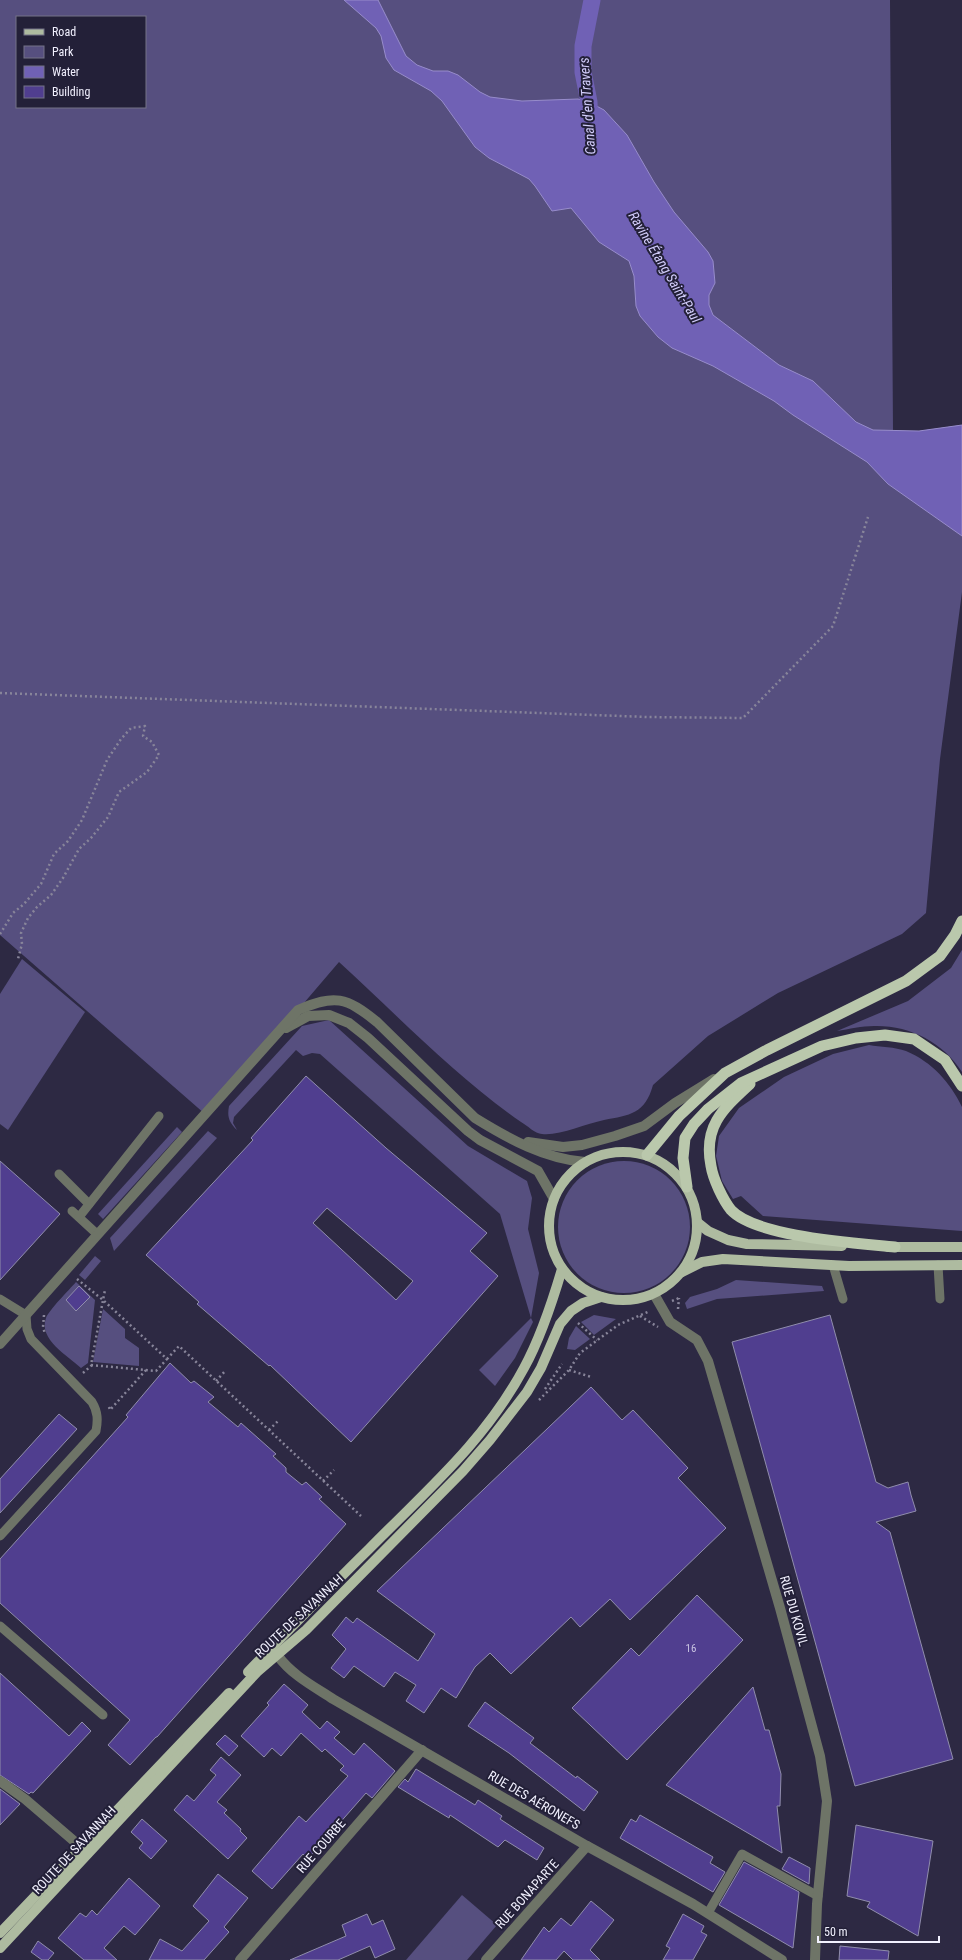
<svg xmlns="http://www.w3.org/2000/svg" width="962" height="1960" viewBox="0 0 962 1960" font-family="'Roboto Condensed',sans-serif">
<rect width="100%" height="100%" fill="#2d2943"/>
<g fill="#564f7f" fill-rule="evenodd">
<path d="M 0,0 L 890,0 L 893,431 L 919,431 L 962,425 L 962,592 L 940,759 L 926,913 L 902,934 L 778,993 L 708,1036 L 653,1085 C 645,1114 630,1115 604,1120 C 585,1124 559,1136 542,1134 C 535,1134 527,1125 521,1122 C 455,1076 398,1016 339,962 L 280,1031 L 205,1114 L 0,935 ZM 17,17 L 145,17 L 145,107 L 17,107 Z"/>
<path d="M 962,950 L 962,1072 C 943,1042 909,1025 874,1026 C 862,1026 849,1029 837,1031 L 908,1001 L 951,968 Z"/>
<polygon points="22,959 85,1012 8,1130 0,1124 0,994"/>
<path d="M 329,1020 L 468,1146 L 527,1181 L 532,1198 L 528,1229 L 539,1273 L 531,1318 L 533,1322 L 515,1358 L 495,1386 L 479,1370 L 531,1318 L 500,1214 L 320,1054 L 312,1053 L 303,1056 L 296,1050 L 234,1117 L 233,1123 L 237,1130 C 229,1122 227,1117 229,1106 L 302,1026 Z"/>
<path d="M 869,1045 C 880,1047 895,1047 906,1051 C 932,1062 950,1082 962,1107 L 962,1231 L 763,1216 L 741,1196 L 733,1199 L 722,1181 L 716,1156 L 719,1136 L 739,1108 L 784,1077 L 833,1054 Z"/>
<polygon points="177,1127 182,1132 103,1219 98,1214"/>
<polygon points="208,1131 217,1138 114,1251 110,1238"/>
<circle cx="624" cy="1227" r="66"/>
<polygon points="95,1256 101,1261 85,1280 79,1275"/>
<polygon points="736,1280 822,1286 824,1291 717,1299 687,1309 685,1303 690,1297 717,1289"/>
<path d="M 76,1282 L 95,1300 L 88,1363 L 81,1368 C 68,1356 38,1339 46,1318 C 49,1310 69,1290 76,1282 Z"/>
<polygon points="103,1309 125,1329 125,1338 139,1348 139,1366 93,1362"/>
<polygon points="594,1315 616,1319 594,1335 581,1322"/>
<polygon points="576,1326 590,1339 575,1350 567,1349 569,1338"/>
<polygon points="462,1895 497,1925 467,1960 406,1960"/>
</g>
<polygon fill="#7061b5" stroke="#978ccb" points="344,0 378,0 406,56 417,65 433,71 448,71 458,75 480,92 490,97 522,101 578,99 589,102 604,110 627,135 654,182 674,212 708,252 713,261 715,283 709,295 709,305 713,315 779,365 813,381 856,422 873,430 919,431 962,425 962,536 888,484 867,462 793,415 774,401 713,366 672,348 658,337 640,316 636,306 634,276 629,261 599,242 571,208 552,211 535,186 529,179 489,158 475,147 442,101 431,91 394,70 386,58 381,36 376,28"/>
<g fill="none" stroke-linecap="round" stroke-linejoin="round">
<polyline stroke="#7061b5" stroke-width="17" points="590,124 589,102 583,72 583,46 592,0"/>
</g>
<g fill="#503e8f" stroke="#908dac" fill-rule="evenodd">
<path d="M 306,1076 L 386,1148 L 487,1233 L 470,1251 L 498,1276 L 351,1442 L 270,1365 L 269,1366 L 197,1304 L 199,1302 L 146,1255 L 253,1140 L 251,1138 ZM 327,1208 L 413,1281 L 396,1300 L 313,1223 Z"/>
<polygon points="0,1161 60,1214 0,1280"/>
<polygon points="79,1286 90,1297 76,1311 66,1300"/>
<polygon points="830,1315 876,1482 888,1488 908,1482 911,1495 916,1511 876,1522 890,1532 953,1759 855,1786 732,1342"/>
<polygon points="170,1363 191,1383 194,1381 214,1397 208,1402 238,1427 241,1423 276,1454 273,1456 286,1468 286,1472 302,1485 306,1482 322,1497 319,1499 346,1524 157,1737 156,1737 130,1765 108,1745 130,1720 0,1603 0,1559 128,1417 126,1415"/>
<polygon points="591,1387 622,1420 633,1410 688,1468 678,1478 726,1528 630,1620 610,1599 580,1627 571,1617 511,1674 490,1653 475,1667 456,1698 441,1688 424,1713 406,1701 416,1685 395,1672 384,1687 354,1666 344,1678 331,1668 346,1649 332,1635 346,1617 353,1623 357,1618 418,1661 435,1634 377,1591"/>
<polygon points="59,1414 77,1429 0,1513 0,1479"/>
<polygon points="697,1595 743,1640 627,1760 572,1708 631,1648 639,1656"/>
<polygon points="0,1673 69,1736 82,1722 91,1731 33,1793 31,1792 29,1794 0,1775"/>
<polygon points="284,1684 308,1705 302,1712 320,1729 327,1721 340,1732 334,1738 354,1755 364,1743 395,1771 372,1798 366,1793 308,1859 303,1854 272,1889 252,1871 299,1816 306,1822 348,1776 340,1770 344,1766 325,1749 322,1752 301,1733 281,1756 272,1748 264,1757 241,1736 269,1705 267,1703"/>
<polygon points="753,1687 765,1730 769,1730 781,1774 780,1806 777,1806 782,1853 666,1785"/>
<polygon points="485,1702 534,1738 530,1743 576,1778 577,1776 598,1792 584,1811 509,1753 468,1726"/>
<polygon points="225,1735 238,1746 229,1756 216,1744"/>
<polygon points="221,1757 241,1775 217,1802 227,1810 224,1813 241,1829 240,1831 247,1838 228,1859 174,1810 187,1795 194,1801 216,1775 210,1770"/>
<polygon points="416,1769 475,1805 478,1800 502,1816 500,1819 544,1848 537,1860 505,1840 498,1847 450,1815 449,1818 398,1787 405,1779 408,1782"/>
<polygon points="0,1789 20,1804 0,1825"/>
<polygon points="640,1815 713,1857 710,1863 725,1872 713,1892 620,1838 631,1819 636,1822"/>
<polygon points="142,1819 167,1841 151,1859 139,1848 143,1843 131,1832"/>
<polygon points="856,1825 933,1841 918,1936 867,1907 870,1902 847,1896"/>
<polygon points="789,1857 810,1868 809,1884 782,1869"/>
<polygon points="744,1862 799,1892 793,1948 719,1905"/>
<polygon points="218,1874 248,1898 224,1927 229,1932 204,1960 149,1960 160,1939 182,1951 209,1921 193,1906"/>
<polygon points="129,1878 160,1906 135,1935 124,1926 104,1948 117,1960 84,1960 58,1938 80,1913 86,1917 92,1910 97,1915"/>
<polygon points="591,1901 614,1920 590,1950 600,1960 573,1960 564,1951 556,1960 521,1960 544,1927 549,1932 561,1918 571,1926"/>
<polygon points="367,1914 372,1925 383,1920 395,1949 375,1958 370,1946 338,1960 290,1960 346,1936 342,1925"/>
<polygon points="683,1914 704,1926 701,1932 707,1935 693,1960 663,1960 670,1948 666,1946"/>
<polygon points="38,1941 54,1953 48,1960 42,1960 31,1952"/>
<polygon points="840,1946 889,1951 888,1960 839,1960"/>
</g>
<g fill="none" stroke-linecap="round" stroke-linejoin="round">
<g stroke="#88859a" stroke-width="2.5" stroke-dasharray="2 3" stroke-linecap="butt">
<polyline points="0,693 647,717 743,718 833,626 868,517"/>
<polyline points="0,934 13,913 24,904 41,884 54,854 68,841 82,820 107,760 121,739 131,728 145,726 143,736 152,742 159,755 147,772 119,792 108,817 91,838 79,849 63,878 51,895 37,907 28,918 21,933 22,944 18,959"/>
<polyline points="77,1279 103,1300 167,1359 156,1371 91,1365 103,1300 105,1290"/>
<polyline points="672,1301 679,1298"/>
<polyline points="678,1309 679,1298"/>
<polyline points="44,1315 43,1327 45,1334"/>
<polyline points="640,1316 658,1327"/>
<polyline points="578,1323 597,1340"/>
<polyline points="167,1359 179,1346 361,1516"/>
<polyline points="569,1370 591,1377"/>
<polyline points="83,1373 92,1365"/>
<polyline points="216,1381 226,1370"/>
<polyline points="545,1389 562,1364"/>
<polyline points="539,1400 569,1370 580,1353 618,1325 650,1311"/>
<polyline points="109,1407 110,1410 146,1370"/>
<polyline points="269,1430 279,1420"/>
<polyline points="323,1481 334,1470"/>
</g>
<g stroke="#6e7467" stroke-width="9">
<polyline points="59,1174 89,1204"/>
<polyline points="72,1211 97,1234"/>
<polyline points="79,1217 159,1116"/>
<polyline points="833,1265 843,1299"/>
<polyline points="938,1265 940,1299"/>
<path d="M 0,1299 L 26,1315 L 27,1329 L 31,1339 L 92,1402 C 98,1412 98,1420 96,1431 L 0,1536"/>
<polyline points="0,1626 103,1715"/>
<polyline points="708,1913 742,1854 818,1896"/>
</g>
<g stroke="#6e7467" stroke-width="10">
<polyline points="654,1294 670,1322 697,1340 708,1361 780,1608 820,1756 827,1801 817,1904 815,1960"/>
<path d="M 278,1656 C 292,1675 313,1686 333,1699 L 587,1846 L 693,1904 L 782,1960"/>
<polyline points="0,1781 25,1799 88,1853"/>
<polyline points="240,1960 422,1750"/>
<polyline points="486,1960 587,1846"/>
</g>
<g stroke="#6e7467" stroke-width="10">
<polyline points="286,1028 308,1016 329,1015 349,1023 368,1038 468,1131 480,1140 538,1171 554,1199"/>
<polyline points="528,1142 563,1147 582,1145 615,1136 644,1126 675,1103 714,1079"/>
<path d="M 0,1344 L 298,1010 C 335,994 346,997 377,1022 L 475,1118 C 509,1139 545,1159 585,1162"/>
</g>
<g stroke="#aebba0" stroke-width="10">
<circle cx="623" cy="1226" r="74"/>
<polyline points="698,1223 708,1231 728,1240 747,1244 842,1246"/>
<polyline points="888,1247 962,1247"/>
<polyline points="682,1272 702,1262 723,1259 849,1266 962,1265"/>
<path d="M 248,1672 C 288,1631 328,1589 369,1549 C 426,1491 485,1441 524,1368 C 541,1337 552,1303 562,1269"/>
<polyline points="0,1933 229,1693"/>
<polyline points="0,1948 257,1672 306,1630 463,1471 490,1440 527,1392 541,1368 560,1324 571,1311 583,1303 601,1297"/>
</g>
<g stroke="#bac8ac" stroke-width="11">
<path d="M 750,1084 C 723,1109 703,1126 711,1166 C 713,1179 723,1200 731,1210 C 756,1237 857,1243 895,1247"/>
<polyline points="647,1155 679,1116 725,1073 767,1050 906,981 940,956 955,935 962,921"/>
<polyline points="687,1187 683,1158 685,1138 694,1124 708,1109 741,1083 822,1046 856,1038 885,1035 914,1039 945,1060 962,1086"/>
</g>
</g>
<g text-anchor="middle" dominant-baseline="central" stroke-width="4" stroke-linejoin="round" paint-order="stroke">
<g font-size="11" fill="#c9c4e2">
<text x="691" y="1648">16</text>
</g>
<g font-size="13" fill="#f1f0fe" stroke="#232038">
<text transform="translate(794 1611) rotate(74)">RUE DU KOVIL</text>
<text transform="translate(299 1616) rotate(-43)">ROUTE DE SAVANNAH</text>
<text transform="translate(534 1800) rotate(30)">RUE DES AÉRONEFS</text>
<text transform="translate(321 1846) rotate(-49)">RUE COURBE</text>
<text transform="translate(74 1850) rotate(-47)">ROUTE DE SAVANNAH</text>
<text transform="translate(527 1894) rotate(-48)">RUE BONAPARTE</text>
</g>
<g font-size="14" font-style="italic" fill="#d2cdfb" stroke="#232038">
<text transform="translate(587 106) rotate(-94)">Canal d'en Travers</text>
<text transform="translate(665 267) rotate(59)">Ravine Étang Saint-Paul</text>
</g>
</g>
<rect x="16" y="16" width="130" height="92" fill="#232038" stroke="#757387"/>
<rect x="24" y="29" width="20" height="6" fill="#aebba0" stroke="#757387"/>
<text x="52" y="36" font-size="12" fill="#f1f0fe">Road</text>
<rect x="24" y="46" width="20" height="12" fill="#564f7f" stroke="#757387"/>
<text x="52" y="56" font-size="12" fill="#f1f0fe">Park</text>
<rect x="24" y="66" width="20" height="12" fill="#7061b5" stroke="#757387"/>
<text x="52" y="76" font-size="12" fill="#f1f0fe">Water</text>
<rect x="24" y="86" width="20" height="12" fill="#503e8f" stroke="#757387"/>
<text x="52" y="96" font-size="12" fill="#f1f0fe">Building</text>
<path d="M818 1936v6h121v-6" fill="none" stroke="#f1f0fe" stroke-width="2"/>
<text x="824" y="1936" font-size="12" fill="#f1f0fe" stroke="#232038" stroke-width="3" paint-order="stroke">50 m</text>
</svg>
